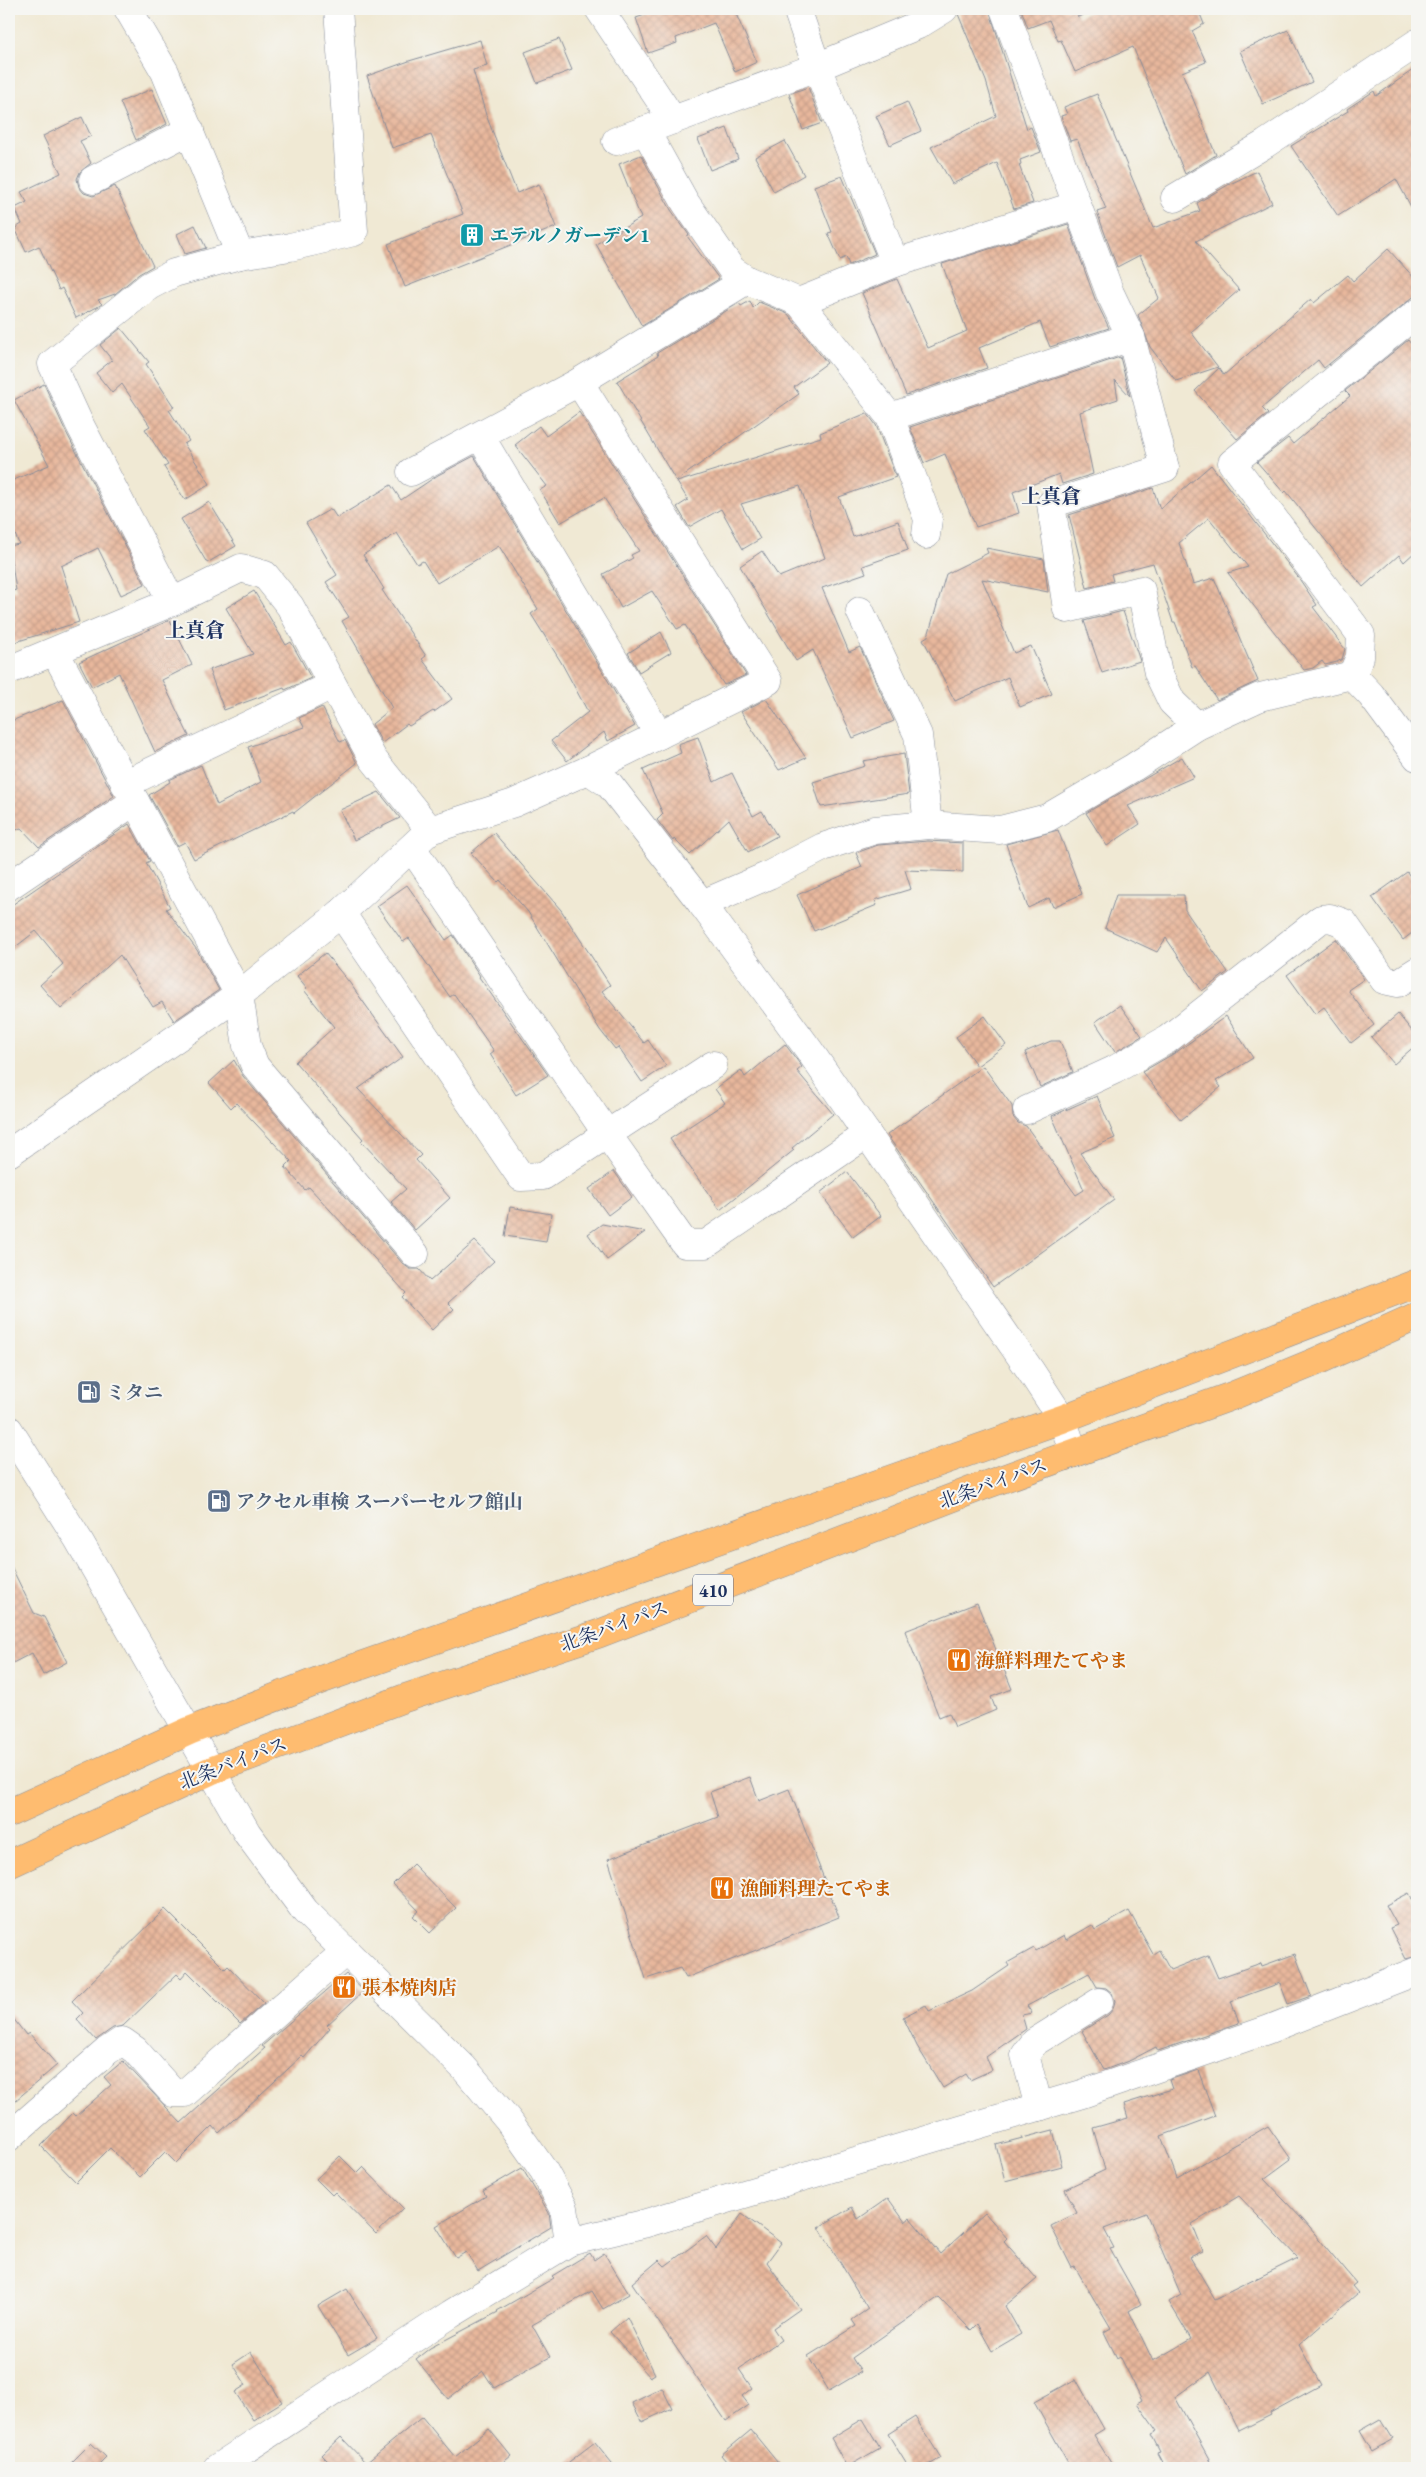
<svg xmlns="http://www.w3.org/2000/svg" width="1426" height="2477" viewBox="0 0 1426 2477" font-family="'EB Garamond','Noto Serif JP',serif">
<defs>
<pattern id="building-cross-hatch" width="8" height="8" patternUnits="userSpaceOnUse" patternTransform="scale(1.25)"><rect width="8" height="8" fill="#e8b79c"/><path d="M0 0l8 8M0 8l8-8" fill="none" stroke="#c69e89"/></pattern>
</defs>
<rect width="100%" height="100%" fill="#f6f6f2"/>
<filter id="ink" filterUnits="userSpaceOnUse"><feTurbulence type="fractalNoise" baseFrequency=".02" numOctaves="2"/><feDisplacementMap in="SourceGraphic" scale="10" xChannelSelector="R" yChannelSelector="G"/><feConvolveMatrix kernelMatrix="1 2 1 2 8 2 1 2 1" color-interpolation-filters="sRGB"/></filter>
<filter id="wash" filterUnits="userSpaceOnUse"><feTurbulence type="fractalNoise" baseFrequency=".0096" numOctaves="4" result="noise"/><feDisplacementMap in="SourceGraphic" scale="20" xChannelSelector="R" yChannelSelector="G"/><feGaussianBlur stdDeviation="1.12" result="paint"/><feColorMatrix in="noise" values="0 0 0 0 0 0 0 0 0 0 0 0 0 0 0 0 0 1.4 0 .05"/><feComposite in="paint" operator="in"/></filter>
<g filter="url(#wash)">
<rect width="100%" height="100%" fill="#f0e9d4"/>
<g id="blocks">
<g fill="url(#building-cross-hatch)" fill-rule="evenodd">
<polygon points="662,9 746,9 736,14 757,62 735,72 714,23 676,38 677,43 648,53 636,18"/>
<polygon points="960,9 989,9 1027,129 1031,127 1041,152 1020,160 1021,164 1019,165 1033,203 1014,209 997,163 952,184 931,147 996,116 986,81 958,14"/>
<polygon points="1021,9 1075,9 1078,17 1097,9 1198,9 1204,24 1192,31 1206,62 1182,72 1216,155 1185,174 1133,47 1075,72 1061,40 1058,41 1049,20 1028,28"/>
<polygon points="1288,30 1312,82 1263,104 1240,51"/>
<polygon points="559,39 572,70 537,83 525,52"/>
<polygon points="480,40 487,66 473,70 486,115 517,193 539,184 556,227 405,287 388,244 463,214 431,135 392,148 367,76 409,61"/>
<polygon points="1417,67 1417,218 1396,179 1338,216 1291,146 1348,111 1347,109 1374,91 1376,96"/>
<polygon points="808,87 822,123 803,130 789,94"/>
<polygon points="152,89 167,124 136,140 120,102"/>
<polygon points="1097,94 1153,228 1200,211 1197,203 1228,185 1257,171 1272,203 1196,241 1239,290 1191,332 1218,367 1176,381 1150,347 1138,315 1159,298 1140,255 1117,267 1097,212 1106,209 1077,139 1070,141 1061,116 1067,114 1064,107"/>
<polygon points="907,102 921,131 890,145 876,116"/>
<polygon points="82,117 91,136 80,141 91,163 80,172 77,179 79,187 84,193 93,196 115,186 153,266 139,274 115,294 98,300 102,304 99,306 76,318 62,288 59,290 39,246 26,252 15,228 22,224 15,208 27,202 21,192 61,173 43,136"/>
<polygon points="727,128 738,159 710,170 698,139"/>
<polygon points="785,141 804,175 774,192 755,157"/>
<polygon points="641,155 671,210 689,235 687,236 719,279 642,326 596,244 641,218 619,164"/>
<polygon points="842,176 875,254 849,265 846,257 840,260 828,233 832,232 814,186"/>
<polygon points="1068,224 1095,299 1109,328 1050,347 1040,322 979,348 987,368 906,395 862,293 897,279 928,348 967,331 942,264"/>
<polygon points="195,225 206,248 185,254 177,234"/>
<polygon points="1388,249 1417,281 1417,294 1324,368 1318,360 1262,408 1268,414 1237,439 1195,391 1219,368 1224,375 1311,299 1314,303 1348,275 1353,281"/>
<polygon points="750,301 753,308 759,302 788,314 827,363 794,387 799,394 676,481 617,381 658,356 657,353 739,303 741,306"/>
<polygon points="121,328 149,362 146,364 174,407 169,410 189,441 184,444 210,484 185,500 164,467 168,465 145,429 150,426 122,384 112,393 96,373 112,360 100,345"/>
<polygon points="1408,340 1417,352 1417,550 1404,562 1399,555 1363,587 1286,491 1284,493 1257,462 1288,438 1293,444 1350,396 1345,391"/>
<polygon points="1120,357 1130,396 1115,380 1118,399 1080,412 1093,474 1062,484 1059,474 1013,492 1019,513 976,527 945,454 924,463 910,427"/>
<polygon points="44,384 65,430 145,584 121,595 98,548 61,566 79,622 9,644 9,592 16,590 9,546 19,544 9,519 9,482 49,465 14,400"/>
<polygon points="579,412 746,675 724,685 685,625 677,629 652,591 621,608 603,574 633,558 631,555 639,551 604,498 560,523 540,490 547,486 515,445 539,426 546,436"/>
<polygon points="867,413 876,425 896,477 839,497 853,537 898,521 908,550 863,566 866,573 822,588 849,652 860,647 894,721 853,738 813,650 796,661 740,566 762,551 779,577 825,558 800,486 741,504 760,539 743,549 721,509 689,527 677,507 688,500 677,482 821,437 820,433"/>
<polygon points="474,456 635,726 608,741 604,732 567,761 551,741 588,712 561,662 531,614 538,609 499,546 437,583 423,561 417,564 397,533 363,555 384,589 382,590 426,656 422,659 452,699 434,712 433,711 409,726 407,724 382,743 372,724 392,708 342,621 349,617 326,582 337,575 306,523 331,509 337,518 391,485 401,500 438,475"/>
<polygon points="1211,465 1298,577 1317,605 1313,607 1345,649 1342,659 1337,662 1325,665 1322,661 1313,668 1304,670 1228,573 1248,567 1209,518 1179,543 1193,584 1214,578 1258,681 1217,700 1195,666 1192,667 1175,622 1173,622 1153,563 1111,574 1113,581 1087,588 1069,515 1153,488 1160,509"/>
<polygon points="209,502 236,546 207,563 181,519"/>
<polygon points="986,548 1044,559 1048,592 982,579 1014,653 1031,646 1052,694 1020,707 1008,677 955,701 923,639 928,636 946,574 988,553"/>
<polygon points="254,591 286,645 291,642 311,678 285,690 284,688 224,710 209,670 253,654 226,608"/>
<polygon points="1123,611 1140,661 1102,673 1084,621"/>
<polygon points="170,620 192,665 162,680 189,736 155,752 119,673 92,687 79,662"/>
<polygon points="661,632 671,652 639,672 628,653"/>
<polygon points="766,699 806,758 779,770 741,712"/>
<polygon points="63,700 114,796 39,847 21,828 9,833 9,722"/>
<polygon points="322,707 340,742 345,740 357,763 294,813 293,811 194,859 185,842 177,846 149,795 170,782 169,780 201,765 217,805 261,782 248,747 304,727 299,718"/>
<polygon points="698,737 714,782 732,773 753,816 762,811 777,836 748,852 729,819 690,855 674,839 673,841 657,820 663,814 643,770 681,753 678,744"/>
<polygon points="904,754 909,794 821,807 813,782 865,766 863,761"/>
<polygon points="1182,757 1194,777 1128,806 1140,824 1107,846 1086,813"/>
<polygon points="379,792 400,818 354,840 340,810"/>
<polygon points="129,824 150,861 146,863 170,907 166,909 197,950 219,990 174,1021 162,1002 153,1007 120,955 61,1009 40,985 63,964 36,931 9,952 9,907"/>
<polygon points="1058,830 1082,894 1053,907 1049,898 1028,908 1006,844"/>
<polygon points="494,833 561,910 610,985 602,991 644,1043 648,1040 666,1066 642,1082 618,1047 615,1049 600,1030 528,912 500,880 498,882 471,853"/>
<polygon points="928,841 963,843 963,872 905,870 911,889 875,900 877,905 814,931 797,895 862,867 856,853 878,845"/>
<polygon points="1407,872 1417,886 1417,929 1403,940 1372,897"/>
<polygon points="407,885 446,940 453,935 480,976 479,977 548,1075 516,1095 490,1054 494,1051 454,994 450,997 409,938 403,942 377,906"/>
<polygon points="1116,895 1184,895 1185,910 1228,972 1202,991 1166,938 1157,952 1105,928"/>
<polygon points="1336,939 1364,979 1348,990 1374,1025 1351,1043 1324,1007 1315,1014 1287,975"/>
<polygon points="325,953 349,982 403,1057 358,1089 421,1155 416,1160 450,1198 415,1230 391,1202 406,1189 361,1141 363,1139 295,1062 334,1027 304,990 307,988 297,976"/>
<polygon points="1120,1005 1142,1036 1115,1052 1095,1022"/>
<polygon points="1398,1014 1417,1037 1417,1044 1394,1064 1371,1037"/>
<polygon points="985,1016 1006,1045 977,1066 956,1037"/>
<polygon points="1226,1016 1253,1058 1216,1081 1221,1087 1181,1120 1142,1072 1178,1051"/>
<polygon points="1051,1041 1060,1041 1073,1072 1040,1087 1025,1052"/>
<polygon points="785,1044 802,1067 797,1071 833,1114 792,1148 794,1150 720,1210 670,1139 725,1103 715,1089 741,1070 745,1077"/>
<polygon points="234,1060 243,1076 403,1264 410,1269 419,1269 430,1281 475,1241 494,1261 448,1303 454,1309 432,1330 402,1297 406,1293 309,1187 305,1190 285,1167 291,1161 236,1103 231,1108 209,1083"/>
<polygon points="983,1066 1012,1106 1013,1117 1018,1123 1026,1126 1076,1195 1084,1190 1052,1116 1097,1096 1115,1138 1080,1153 1114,1200 993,1287 887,1135"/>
<polygon points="614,1171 632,1197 608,1215 589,1189"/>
<polygon points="847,1172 881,1216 853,1237 820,1193"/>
<polygon points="510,1207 551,1214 546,1242 505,1236"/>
<polygon points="602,1224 645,1232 607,1260 588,1234"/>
<polygon points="9,1562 34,1613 44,1617 67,1662 43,1675 32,1653 9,1665"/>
<polygon points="977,1603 1012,1689 991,1697 996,1710 955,1727 949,1713 939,1717 905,1631"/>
<polygon points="750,1777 759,1801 789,1789 839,1917 686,1978 680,1968 646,1979 608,1859 718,1817 710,1792"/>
<polygon points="413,1864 456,1908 430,1933 413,1916 419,1911 393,1884"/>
<polygon points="1409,1893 1417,1908 1417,1956 1406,1959 1390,1928 1397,1925 1386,1905"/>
<polygon points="165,1909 225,1969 228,1966 264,2003 240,2024 187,1971 181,1978 177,1974 123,2026 113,2028 96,2040 77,2019 83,2013 72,2001"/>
<polygon points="1129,1911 1153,1954 1159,1950 1170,1970 1208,1955 1218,1978 1261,1963 1262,1966 1295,1954 1311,1996 1288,2004 1280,1983 1231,2001 1239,2023 1158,2051 1156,2047 1131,2060 1104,2070 1082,2031 1108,2015 1113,2009 1115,2001 1112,1993 1106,1988 1097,1987 1089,1973 1027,2006 1032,2013 1022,2015 1026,2029 986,2057 992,2070 970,2080 966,2074 943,2088 917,2046 903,2017 926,2005 929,2011 972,1991 1009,1966 1007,1963 1034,1948 1036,1951 1064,1935 1066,1940 1092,1925 1095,1930"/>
<polygon points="346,1974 364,1991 327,2025 330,2028 304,2058 302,2056 219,2133 213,2126 176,2163 165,2152 140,2177 110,2148 76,2182 41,2146 73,2113 76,2116 111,2085 104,2077 123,2061 181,2123 265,2048 262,2046"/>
<polygon points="9,2013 26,2035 29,2033 57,2065 9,2106"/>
<path d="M 1198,2070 L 1215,2116 L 1161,2136 L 1177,2178 L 1268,2126 L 1291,2159 L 1264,2179 L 1304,2221 L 1356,2283 L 1352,2286 L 1358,2293 L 1299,2345 L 1321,2385 L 1270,2413 L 1271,2415 L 1239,2431 L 1210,2372 L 1175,2397 L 1214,2468 L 1165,2468 L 1157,2453 L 1160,2452 L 1151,2434 L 1157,2431 L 1137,2403 L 1142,2400 L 1120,2356 L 1117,2358 L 1104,2332 L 1111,2328 L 1075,2267 L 1072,2268 L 1051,2226 L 1077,2213 L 1065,2189 L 1105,2170 L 1093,2128 L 1128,2118 L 1124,2104 L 1172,2089 L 1169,2080 ZM 1239,2196 L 1298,2258 L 1215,2299 L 1190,2257 L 1203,2251 L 1192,2224 ZM 1146,2213 L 1181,2295 L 1169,2302 L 1191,2339 L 1153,2361 L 1129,2311 L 1141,2304 L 1110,2249 L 1114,2248 L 1104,2229 Z"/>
<polygon points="1053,2130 1062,2166 1005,2181 996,2145"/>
<polygon points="340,2156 357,2173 363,2167 403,2208 376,2234 335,2192 332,2195 316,2179"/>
<polygon points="522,2168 549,2213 551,2227 478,2271 466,2252 456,2258 436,2226 486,2196 483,2191"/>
<polygon points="888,2198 905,2222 910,2218 940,2254 985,2213 1007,2238 1004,2241 1037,2279 1005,2306 1021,2334 992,2351 977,2324 971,2330 939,2297 852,2358 861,2372 829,2391 808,2356 856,2326 852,2320 868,2309 819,2227 852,2207 858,2219"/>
<polygon points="742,2214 781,2243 767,2262 800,2309 773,2328 781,2340 739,2369 752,2388 742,2396 749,2405 726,2421 632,2283 659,2260 665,2266 706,2236 716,2249"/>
<polygon points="590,2253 594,2260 604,2253 629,2294 603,2309 592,2291 532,2325 550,2357 494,2388 483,2371 448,2399 416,2359 430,2348 498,2312 497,2311 554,2278 552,2276"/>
<polygon points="347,2289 377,2338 348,2355 318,2306"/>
<polygon points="627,2317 655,2374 650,2377 610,2332"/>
<polygon points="251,2352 282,2402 253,2420 235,2392 246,2385 233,2364"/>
<polygon points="1076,2379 1104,2429 1094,2435 1114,2468 1071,2468 1034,2402"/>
<polygon points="662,2388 672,2408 642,2422 632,2403"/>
<polygon points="422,2417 455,2457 489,2429 511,2456 496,2468 335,2468 322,2455 341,2437 366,2463"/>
<polygon points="915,2417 941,2458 924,2468 909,2468 888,2434"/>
<polygon points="863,2419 880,2448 847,2467 831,2438"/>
<polygon points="1381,2419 1393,2439 1372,2451 1360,2431"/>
<polygon points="751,2430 782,2468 732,2468 721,2455"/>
<polygon points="595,2442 616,2468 561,2468"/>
<polygon points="91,2443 106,2457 95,2468 66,2468"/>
</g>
</g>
</g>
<g filter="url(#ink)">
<use href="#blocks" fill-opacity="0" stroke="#868c99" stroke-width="1"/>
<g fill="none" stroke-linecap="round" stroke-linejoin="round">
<defs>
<g id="minor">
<polyline points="128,9 165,72 240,255"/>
<polyline points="599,9 673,120"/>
<polyline points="797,9 817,67 895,263"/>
<polyline points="1004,9 1110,293 1131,337 1165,468 1051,504 1067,609 1141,590 1158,673 1172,702 1197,726"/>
<polyline points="645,130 685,202 732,270 747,280 799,302 895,263 1077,205"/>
<polyline points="616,141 817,67 918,25 944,9"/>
<polyline points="93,180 190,130"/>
<polyline points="1175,198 1265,144 1417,43"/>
<polyline points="799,302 890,417 928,519 926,535"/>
<polyline points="890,417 1131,337"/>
<polyline points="480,436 659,735"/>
<polyline points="411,472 579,382 747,280"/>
<polyline points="172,602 79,423 52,364 149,286 174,273 240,255 290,247 354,232 338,9"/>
<polyline points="860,611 918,735 928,825"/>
<polyline points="55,652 239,995 247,1046 255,1066 415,1254"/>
<polyline points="9,670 172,602 241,568 265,575 290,606 373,759 430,830"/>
<polyline points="1352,675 1360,657 1361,635 1232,463 1417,313"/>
<polyline points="1352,675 1371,695 1417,757"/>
<polyline points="588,770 609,784 702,904 809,1050 1030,1370 1062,1419 1074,1453"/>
<polyline points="125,784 332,685"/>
<polyline points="412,848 607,1134 685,1244 706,1244 867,1134"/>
<polyline points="9,886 135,801"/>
<polyline points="702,904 769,875 823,847 875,830 928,825 1000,830 1047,818 1134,767 1197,726 1260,697 1352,675"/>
<polyline points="341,913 521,1177 543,1176 713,1065"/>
<polyline points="1027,1110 1114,1070 1168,1039 1321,919 1330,918 1344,923 1384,980 1398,983 1417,971"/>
<polyline points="9,1153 239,995 341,913 430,830 514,803 588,770 768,681 579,382"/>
<polyline points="9,1430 78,1539 247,1833 305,1911 464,2068 508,2120 544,2171 564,2208 569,2242"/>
<polyline points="1039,2107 1025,2055 1035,2042 1099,2002"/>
<polyline points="9,2137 107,2051 122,2041 135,2050 173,2093 185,2093 346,1951"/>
<polyline points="217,2468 451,2314 569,2242 643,2224 1082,2094 1267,2030 1417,1971"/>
</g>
<g id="highway">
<polyline points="9,1813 189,1731 323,1679 1062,1419 1417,1283"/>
<polyline points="9,1864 210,1771 402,1699 598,1634 983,1486 1232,1396 1315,1362 1417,1316"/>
</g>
</defs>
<use href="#minor" stroke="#868c99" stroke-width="29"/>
<use href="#highway" stroke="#868c99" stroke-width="29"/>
<use href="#minor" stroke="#fff" stroke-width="28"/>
<use href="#highway" stroke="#febc70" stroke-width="28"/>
</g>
</g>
<defs>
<symbol id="building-square" viewBox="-11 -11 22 22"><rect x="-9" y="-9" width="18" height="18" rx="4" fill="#0f9aa8" stroke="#f6f6f2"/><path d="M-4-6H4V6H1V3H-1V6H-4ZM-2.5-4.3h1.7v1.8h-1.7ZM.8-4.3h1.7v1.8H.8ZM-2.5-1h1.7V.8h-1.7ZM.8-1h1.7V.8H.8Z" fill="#fff"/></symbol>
<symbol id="fuel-square" viewBox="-11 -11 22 22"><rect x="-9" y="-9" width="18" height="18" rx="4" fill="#5c6f8a" stroke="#f6f6f2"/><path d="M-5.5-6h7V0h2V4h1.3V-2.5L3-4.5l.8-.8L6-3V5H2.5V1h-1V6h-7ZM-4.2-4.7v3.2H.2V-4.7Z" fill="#fff"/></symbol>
<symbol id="restaurant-square" viewBox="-11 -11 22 22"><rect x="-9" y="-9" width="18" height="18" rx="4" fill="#e8710a" stroke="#f6f6f2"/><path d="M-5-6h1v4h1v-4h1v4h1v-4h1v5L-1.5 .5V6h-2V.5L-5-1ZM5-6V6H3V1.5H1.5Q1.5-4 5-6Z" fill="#fff"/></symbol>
</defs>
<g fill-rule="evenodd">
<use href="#building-square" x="458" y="221" width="28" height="28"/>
<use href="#fuel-square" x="75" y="1378" width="28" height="28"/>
<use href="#fuel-square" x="205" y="1487" width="28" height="28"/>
<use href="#restaurant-square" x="945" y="1646" width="28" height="28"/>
<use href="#restaurant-square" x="708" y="1874" width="28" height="28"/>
<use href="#restaurant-square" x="330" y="1973" width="28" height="28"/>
</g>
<g text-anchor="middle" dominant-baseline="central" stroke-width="4" stroke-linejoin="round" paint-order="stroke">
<rect fill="#f6f6f2" stroke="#5d6b8a" stroke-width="1" x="693" y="1574.5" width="40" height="31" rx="4"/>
<g font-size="18" font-weight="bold" fill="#1b2f5e">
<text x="713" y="1590">410</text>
</g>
<g font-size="19" font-weight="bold" fill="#0d838f" stroke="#f6f6f2" text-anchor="start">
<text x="490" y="235">エテルノガーデン1</text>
</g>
<g font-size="19" font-weight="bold" fill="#4e5e75" stroke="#f6f6f2" text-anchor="start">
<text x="106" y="1392">ミタニ</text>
<text x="236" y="1501">アクセル車検 スーパーセルフ館山</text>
</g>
<g font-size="19" fill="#1b2f5e" stroke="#f6f6f2">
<text transform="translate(993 1483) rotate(-20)">北条バイパス</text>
<text transform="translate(614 1626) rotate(-20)">北条バイパス</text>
<text transform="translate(233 1763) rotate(-21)">北条バイパス</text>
</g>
<g font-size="19" font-weight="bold" fill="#c56008" stroke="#f6f6f2" text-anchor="start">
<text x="976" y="1660">海鮮料理たてやま</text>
<text x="740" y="1888">漁師料理たてやま</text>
<text x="362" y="1987">張本焼肉店</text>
</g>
<g font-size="20" font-weight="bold" fill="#1b2f5e" stroke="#f6f6f2">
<text x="1051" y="496">上真倉</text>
<text x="195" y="630">上真倉</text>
</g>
</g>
<rect width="1426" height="2477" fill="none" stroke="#f6f6f2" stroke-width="30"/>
</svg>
